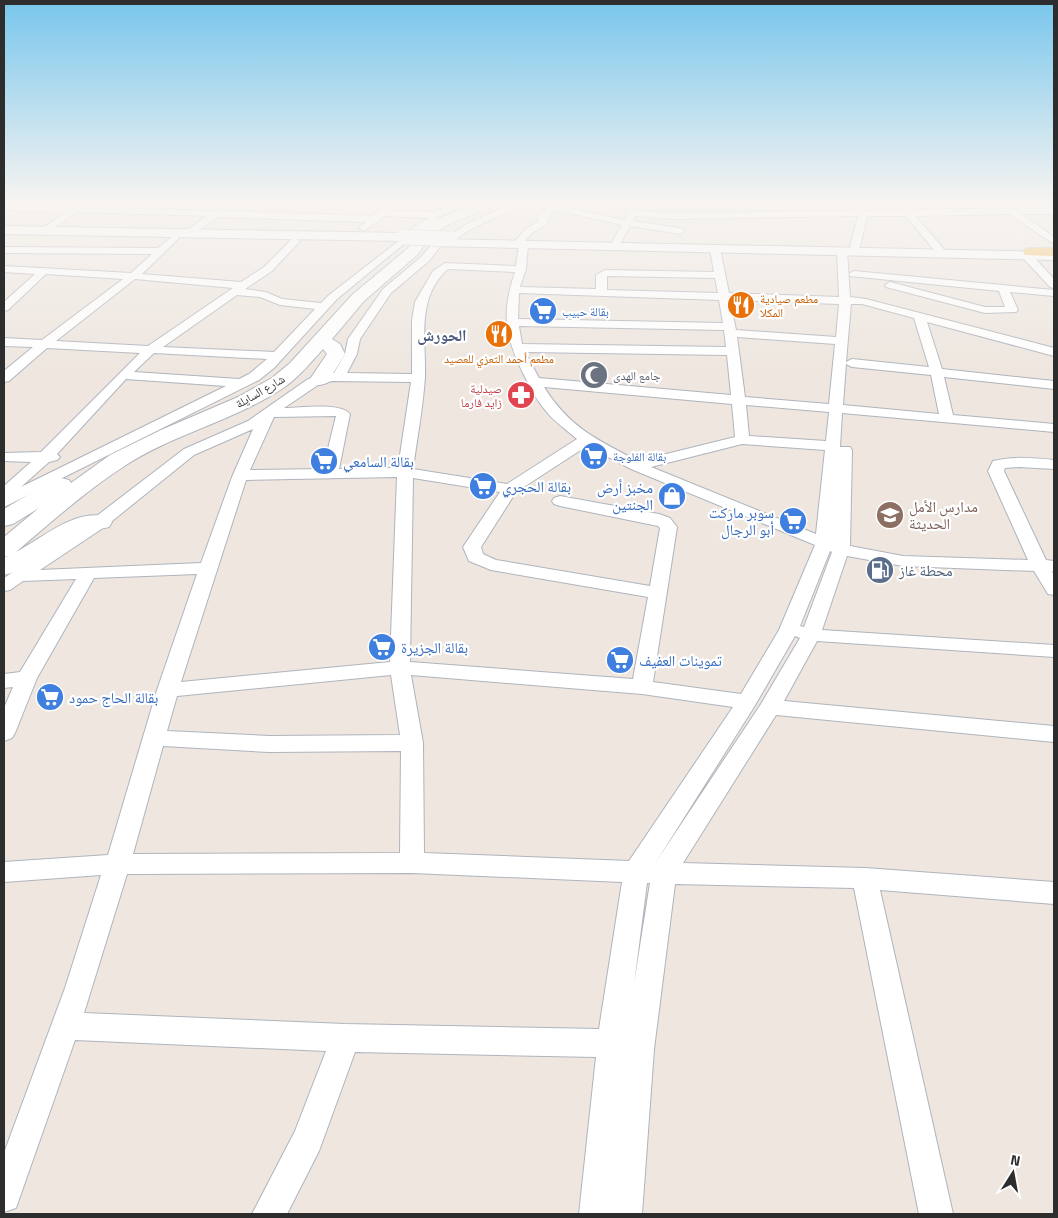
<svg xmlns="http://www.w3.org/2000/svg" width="1058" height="1218" viewBox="0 0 1058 1218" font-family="'Titillium Web','Noto Naskh Arabic',sans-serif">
<rect width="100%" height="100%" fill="#eee6df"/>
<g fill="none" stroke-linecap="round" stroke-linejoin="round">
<defs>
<g id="minor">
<path d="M 390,202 L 400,202 L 391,211 L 433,212 L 459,202 L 471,202 L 438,217 L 436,222 L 404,240 L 406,242 L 404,244 L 337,299 L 274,368 L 259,380 L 4,507 L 4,486 L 31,462 L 4,461 L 4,453 L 41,452 L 140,353 L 47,348 L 9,381 L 4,382 L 4,371 L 33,347 L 4,346 L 4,338 L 42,340 L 123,279 L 46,274 L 8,310 L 4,311 L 4,302 L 35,274 L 4,272 L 4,266 L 131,273 L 152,254 L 4,253 L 4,247 L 158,248 L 174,235 L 179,238 L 177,240 L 142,274 L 241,282 L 264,267 L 292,239 L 295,238 L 300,241 L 298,243 L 272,271 L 245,289 L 266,292 L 282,299 L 321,303 L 329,295 L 401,239 L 399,237 L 401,235 L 429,218 L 385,216 L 364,231 L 359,228 L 366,222 L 219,217 L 189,236 L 184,233 L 186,231 L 207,216 L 77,212 L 44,234 L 41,233 L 41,229 L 66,212 L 4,210 L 4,204 L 215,211 L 221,208 L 225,211 L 373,216 ZM 135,279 L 233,288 L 148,346 L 56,341 ZM 237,295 L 260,297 L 280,305 L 315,309 L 274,352 L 163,347 ZM 154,353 L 267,359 L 249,374 L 239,379 L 134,372 ZM 126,379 L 226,386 L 21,487 L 49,462 L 57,460 L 60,457 L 57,454 Z"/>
<path d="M 515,202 L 552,204 L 554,202 L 563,202 L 560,206 L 624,220 L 629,211 L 617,207 L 616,202 L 624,202 L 637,208 L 638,211 L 672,213 L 855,211 L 851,205 L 855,202 L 865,211 L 901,210 L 899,207 L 903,204 L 911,210 L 1054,208 L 1054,214 L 1021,214 L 1054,237 L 1054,244 L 1009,214 L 915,216 L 944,249 L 939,252 L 935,251 L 906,216 L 867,216 L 860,247 L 855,250 L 850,247 L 858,216 L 672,219 L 635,216 L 633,221 L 680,228 L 685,231 L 680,234 L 630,226 L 620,244 L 617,245 L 612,242 L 622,225 L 555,210 L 548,218 L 547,224 L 532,233 L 524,242 L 528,245 L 526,269 L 520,287 L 596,289 L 596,275 L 605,270 L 714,272 L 710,249 L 715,246 L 720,249 L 729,293 L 839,297 L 837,251 L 842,248 L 847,251 L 850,297 L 866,299 L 1054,348 L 1054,356 L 927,322 L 942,369 L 1054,381 L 1054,389 L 944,377 L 953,415 L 1054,424 L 1054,432 L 842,413 L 840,447 L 850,447 L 852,450 L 850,546 L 903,556 L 1028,560 L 988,471 L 993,461 C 1013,456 1034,458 1054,460 L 1054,469 L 1019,467 L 1005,468 L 1004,471 L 1046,560 L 1054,561 L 1054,571 L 1052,571 L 1054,575 L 1054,595 L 1048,594 L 1034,571 L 903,566 L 847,556 L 822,630 L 1054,645 L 1054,657 L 817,641 L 784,701 L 1054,726 L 1054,742 L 776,715 L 683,863 L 865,868 L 1054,882 L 1054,904 L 880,890 L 953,1214 L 919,1214 L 854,888 L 675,884 L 654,1049 L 642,1214 L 579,1214 L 596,1057 L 355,1052 L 319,1151 L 287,1214 L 252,1214 L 295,1131 L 326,1051 L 75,1040 L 16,1208 L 4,1212 L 4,1153 L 65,988 L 101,875 L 4,882 L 4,862 L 108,855 L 157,690 L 197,574 L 94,578 L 37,678 L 15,733 L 12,738 L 4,741 L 4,708 L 13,687 L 4,688 L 4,674 L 20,672 L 76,579 L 23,581 L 10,590 L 4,591 L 4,578 L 94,518 L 184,449 L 248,421 L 308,379 L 334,373 L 345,354 L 348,339 L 383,289 L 421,257 L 435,241 L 438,240 L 443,243 L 429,261 L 391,293 L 360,339 L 357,354 L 347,373 L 412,374 L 412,320 L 415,302 L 433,271 L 445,263 L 516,266 L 519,244 L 515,241 L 526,229 L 539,221 L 538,217 L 547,208 L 526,203 L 471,229 L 453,241 L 447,241 L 445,239 L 465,225 ZM 448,269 L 515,272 C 501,313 505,337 524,375 C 530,387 537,401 546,411 C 554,422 567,430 577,439 L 507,484 L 413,469 C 417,439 423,408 425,377 C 426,340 416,297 448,269 ZM 607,276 L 715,278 L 718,293 L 607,290 ZM 519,293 L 719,300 L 723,323 L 518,319 ZM 730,300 L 839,304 L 836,337 L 736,330 ZM 851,304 L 862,304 L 914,318 L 929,367 L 852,359 L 846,362 ZM 519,326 L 724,330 L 726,347 L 522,344 ZM 737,337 L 835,344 L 829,404 L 745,397 ZM 525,352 L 727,355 L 731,395 L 539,378 ZM 846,364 L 852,367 L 931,375 L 939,414 L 843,405 ZM 332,381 L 411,382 L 398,468 L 339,469 L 350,414 C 341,402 300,408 284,408 L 318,385 ZM 544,387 L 732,404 L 735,437 L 638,461 C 597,440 569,427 544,387 ZM 746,405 L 829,412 L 826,441 L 749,436 ZM 336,416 L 323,469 L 250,470 L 274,417 ZM 253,429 L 232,477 L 201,563 L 40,570 L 106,526 L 194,455 ZM 742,444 L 825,450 L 816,534 L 651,467 ZM 587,446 L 631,469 L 815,545 L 779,630 L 741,694 L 653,682 L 677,527 L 670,518 L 659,514 L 560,496 L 554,498 L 552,501 L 554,504 L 560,506 L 658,526 L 660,528 L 650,586 L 496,560 L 483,554 L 481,547 L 516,492 ZM 397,477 L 390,662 L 181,682 L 246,480 ZM 413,478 L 500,492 L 463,547 L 469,561 L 491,570 L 648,597 L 633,679 L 410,662 ZM 830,551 L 832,552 L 804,627 L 800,626 ZM 795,636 L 800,638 L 761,704 L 656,862 L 754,707 ZM 391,675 L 400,735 L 269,736 L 167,731 L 177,696 ZM 411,675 L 642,694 L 733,707 L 629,861 L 424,853 L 423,743 ZM 163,746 L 269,752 L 401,751 L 400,853 L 133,854 ZM 412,873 L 622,882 L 599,1029 L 345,1024 L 84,1013 L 127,874 ZM 647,883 L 650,883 L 634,984 Z"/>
<polygon points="1027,253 1031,254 1054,279 1054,288 1050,287 1023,258 1022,256"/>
<polygon points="854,271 1054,290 1054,296 1010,292 1018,310 1016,312 985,313 886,287 885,285 890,282 985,307 1005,307 999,291 850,276 849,274"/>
</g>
<g id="secondary">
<path d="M 479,202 L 497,202 L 496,205 L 449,224 L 433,234 L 417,255 L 364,301 L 332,339 L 340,344 L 345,354 L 327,383 L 320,385 L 313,383 L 310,379 L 327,354 L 323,349 C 311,362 300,376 286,386 C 237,420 176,433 126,465 C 87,490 51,522 16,552 C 45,537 74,508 109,517 L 112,522 L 109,527 C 101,529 93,529 86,532 C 57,544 35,568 4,575 L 4,558 L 8,556 L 4,557 L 4,537 L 39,508 L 13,524 L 4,526 L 4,509 L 53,480 L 61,478 L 69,480 L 71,483 L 110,455 L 161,430 L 238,397 L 272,378 L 290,363 L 352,295 L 407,249 L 423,228 L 439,218 Z"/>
<polygon points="4,226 404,233 409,234 411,237 409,240 404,241 4,234"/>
<polygon points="438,239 1054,252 1054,260 433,246 431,243 433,240"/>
</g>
<polygon id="primary" points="1030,248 1054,248 1054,256 1025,255 1023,252 1025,249"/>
</defs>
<use href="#minor" stroke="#afb4bd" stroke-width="2"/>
<use href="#secondary" stroke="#afb4bd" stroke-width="2"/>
<use href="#primary" stroke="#c8c8c8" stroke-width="2"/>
<use href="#minor" fill="#fff" fill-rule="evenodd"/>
<use href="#secondary" fill="#fff" fill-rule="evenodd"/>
<use href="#primary" fill="#f4be5e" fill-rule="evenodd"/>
<defs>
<polyline id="secondary-bridge" points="404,237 450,239"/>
</defs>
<use href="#secondary-bridge" stroke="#afb4bd" stroke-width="16" stroke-linecap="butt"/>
<use href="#secondary-bridge" stroke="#fff" stroke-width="15"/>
</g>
<linearGradient id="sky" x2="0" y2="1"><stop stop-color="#78c6ec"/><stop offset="0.54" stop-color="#f7f4f1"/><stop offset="1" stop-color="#f7f4f1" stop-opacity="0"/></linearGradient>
<rect width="1058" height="373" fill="url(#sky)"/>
<defs>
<symbol id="restaurant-disc" viewBox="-11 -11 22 22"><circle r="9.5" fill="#e8710a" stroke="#fff"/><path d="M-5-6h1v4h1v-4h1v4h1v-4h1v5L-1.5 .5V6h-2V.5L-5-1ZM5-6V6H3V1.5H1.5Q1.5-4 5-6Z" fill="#fff"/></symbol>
<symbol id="supermarket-disc" viewBox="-11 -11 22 22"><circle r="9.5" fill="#3f7fe0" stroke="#fff"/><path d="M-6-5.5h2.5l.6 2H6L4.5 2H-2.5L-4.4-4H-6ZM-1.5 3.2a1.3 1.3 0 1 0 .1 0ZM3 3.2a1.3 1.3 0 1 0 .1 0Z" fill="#fff"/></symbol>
<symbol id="mosque-disc" viewBox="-11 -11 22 22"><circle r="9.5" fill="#6b7280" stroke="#fff"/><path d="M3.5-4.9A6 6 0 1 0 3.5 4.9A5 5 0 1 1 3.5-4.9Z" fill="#fff"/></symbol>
<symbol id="pharmacy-disc" viewBox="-11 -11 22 22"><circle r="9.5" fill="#e0444e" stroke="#fff"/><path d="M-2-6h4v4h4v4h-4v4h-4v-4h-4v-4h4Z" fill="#fff"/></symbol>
<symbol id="shop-disc" viewBox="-11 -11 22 22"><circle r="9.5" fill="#3f7fe0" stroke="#fff"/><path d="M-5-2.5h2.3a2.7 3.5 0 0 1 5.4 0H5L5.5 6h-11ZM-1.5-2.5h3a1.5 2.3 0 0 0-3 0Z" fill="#fff"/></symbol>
<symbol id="school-disc" viewBox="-11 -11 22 22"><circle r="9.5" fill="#8d6e63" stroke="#fff"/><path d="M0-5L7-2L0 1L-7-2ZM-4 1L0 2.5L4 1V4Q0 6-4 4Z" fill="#fff"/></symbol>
<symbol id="fuel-disc" viewBox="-11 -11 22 22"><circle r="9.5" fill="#5c6f8a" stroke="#fff"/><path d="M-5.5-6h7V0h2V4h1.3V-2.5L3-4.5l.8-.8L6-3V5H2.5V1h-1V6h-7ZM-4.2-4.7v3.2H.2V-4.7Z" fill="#fff"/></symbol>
</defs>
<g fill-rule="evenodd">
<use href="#restaurant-disc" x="725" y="289" width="32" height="32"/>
<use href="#supermarket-disc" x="527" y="295" width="32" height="32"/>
<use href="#restaurant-disc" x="483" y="318" width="32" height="32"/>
<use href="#mosque-disc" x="578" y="359" width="32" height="32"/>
<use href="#pharmacy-disc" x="505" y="379" width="32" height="32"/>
<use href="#supermarket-disc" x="578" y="440" width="32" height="32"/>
<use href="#supermarket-disc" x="308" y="445" width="32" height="32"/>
<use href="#supermarket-disc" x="467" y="470" width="32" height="32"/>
<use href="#shop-disc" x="656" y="480" width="32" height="32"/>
<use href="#school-disc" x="874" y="499" width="32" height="32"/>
<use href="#supermarket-disc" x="777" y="505" width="32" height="32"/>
<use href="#fuel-disc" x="864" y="554" width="32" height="32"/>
<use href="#supermarket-disc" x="366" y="631" width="32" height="32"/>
<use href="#supermarket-disc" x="604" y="644" width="32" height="32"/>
<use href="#supermarket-disc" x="34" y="681" width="32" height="32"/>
</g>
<g text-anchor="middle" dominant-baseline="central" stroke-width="4.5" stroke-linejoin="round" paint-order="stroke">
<g font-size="12" fill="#c56008" stroke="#fff" text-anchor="start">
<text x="760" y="298">مطعم صيادية<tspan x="760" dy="14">المكلا</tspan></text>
<text x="499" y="358" text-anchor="middle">مطعم أحمد التعزي للعصيد</text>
</g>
<g font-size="12" fill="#366cbe" stroke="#fff" text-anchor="start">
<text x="562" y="311">بقالة حبيب</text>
<text x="613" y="456">بقالة الفلوجة</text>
</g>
<g font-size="12" fill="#5b616d" stroke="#fff" text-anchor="start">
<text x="613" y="375">جامع الهدى</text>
</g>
<g font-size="12" fill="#be3a42" stroke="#fff" text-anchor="end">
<text x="502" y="388">صيدلية<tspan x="502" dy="14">زايد فارما</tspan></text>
</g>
<g font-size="12" fill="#2d2d2d" stroke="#fff">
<text transform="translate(260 391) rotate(-30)">شارع السايلة</text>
</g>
<g font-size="15" fill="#366cbe" stroke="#fff" text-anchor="start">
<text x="343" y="461">بقالة السامعي</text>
<text x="502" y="486">بقالة الحجري</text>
<text x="653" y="487" text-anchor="end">مخبز أرض<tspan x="653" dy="17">الجنتين</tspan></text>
<text x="774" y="512" text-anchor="end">سوبر ماركت<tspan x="774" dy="17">أبو الرجال</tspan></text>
<text x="401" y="647">بقالة الجزيرة</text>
<text x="639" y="660">تموينات العفيف</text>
<text x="69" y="697">بقالة الحاج حمود</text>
</g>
<g font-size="15" fill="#785e54" stroke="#fff" text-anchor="start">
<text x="909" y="506">مدارس الأمل<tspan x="909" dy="17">الحديثة</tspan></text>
</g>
<g font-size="15" fill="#4e5e75" stroke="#fff" text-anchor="start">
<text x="899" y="570">محطة غاز</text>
</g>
<g font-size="16" font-weight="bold" fill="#4b5b7f" stroke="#fff">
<text x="442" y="335">الحورش</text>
</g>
</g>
<rect width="1058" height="1218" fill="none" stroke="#2d2d2d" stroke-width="10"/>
<g transform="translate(1013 1173) rotate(11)" stroke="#ffffff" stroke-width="4" paint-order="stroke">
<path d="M0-4L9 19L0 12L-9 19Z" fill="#2d2d2d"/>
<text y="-8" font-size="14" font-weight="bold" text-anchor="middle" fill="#2d2d2d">N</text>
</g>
</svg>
